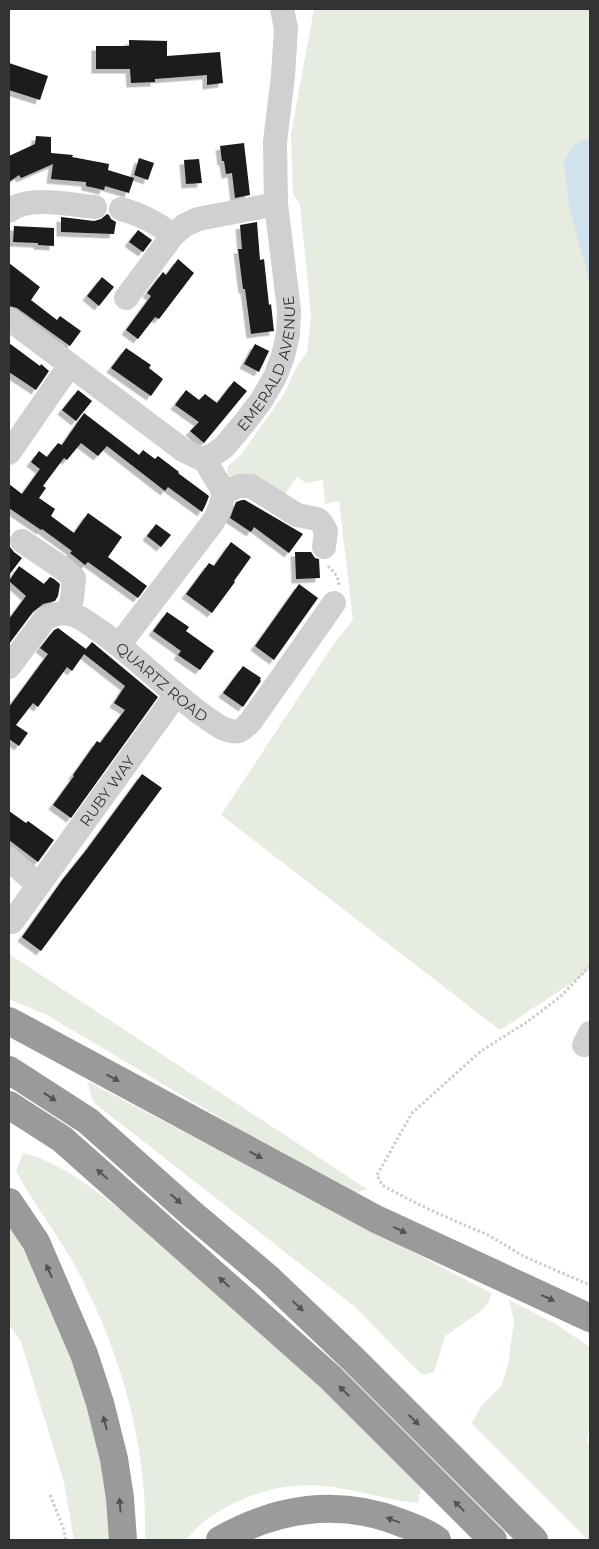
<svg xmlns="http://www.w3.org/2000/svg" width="599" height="1549" viewBox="0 0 599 1549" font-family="Montserrat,sans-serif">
<defs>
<filter id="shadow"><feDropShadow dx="-4.5" dy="4.5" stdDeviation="0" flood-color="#0004"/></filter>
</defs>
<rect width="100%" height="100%" fill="#fff"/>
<g fill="#e6ecdf">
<path d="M 314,9 L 590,9 L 590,967 L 582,976 L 500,1030 L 221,815 L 335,642 L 353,620 L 339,501 L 325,504 L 323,480 L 306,483 L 297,477 L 285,494 C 269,484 249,468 229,476 L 227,471 L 228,466 L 241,455 L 284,394 L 297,366 L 307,352 L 311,316 L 300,204 L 293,194 L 291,134 Z"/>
<polygon points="9,954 367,1189 350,1195 47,1015 9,999"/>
<polygon points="87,1081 491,1293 490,1300 481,1311 445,1336 434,1372 422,1375 354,1306 93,1102"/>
<path d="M 23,1153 C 65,1162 111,1203 144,1229 C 188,1265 232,1300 273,1339 C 324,1387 373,1436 422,1485 L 418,1503 C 386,1500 356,1489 324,1486 C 286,1482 249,1493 218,1512 C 212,1516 206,1519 202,1523 C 196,1528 191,1535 186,1540 L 145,1540 C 148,1450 123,1361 83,1281 C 64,1242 36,1209 16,1171 Z"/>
<polygon points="9,1225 26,1253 66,1331 115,1481 114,1540 74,1540 64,1482 21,1342 9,1324"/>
<polygon points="509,1300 554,1323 590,1347 590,1422 587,1439 590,1446 590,1540 588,1540 472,1424 481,1406 502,1385 508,1365 514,1321"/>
</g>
<polygon fill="#cfe2ee" points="582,139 590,139 590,284 569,206 564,162 572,148"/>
<g fill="#1a1a1a" filter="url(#shadow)">
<polygon points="129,40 167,41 167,56 220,52 223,83 207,85 207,75 155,79 155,82 131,83 130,69 96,69 96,46 129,46"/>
<polygon points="9,63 48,76 40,100 9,90"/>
<polygon points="36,136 51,137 51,153 73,155 72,157 109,164 108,170 134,178 129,193 105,186 104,190 86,186 86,182 51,179 53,164 21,178 19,175 9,182 9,156 35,144"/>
<polygon points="244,143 250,195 235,198 232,173 226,174 224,161 222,161 220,146"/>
<polygon points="139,158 154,163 148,180 134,175"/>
<polygon points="199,159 202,183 186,184 184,160"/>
<polygon points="107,214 109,215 111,219 116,222 114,234 61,232 61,217 94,221 101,219"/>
<polygon points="257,222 260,260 264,259 269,305 271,304 274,331 251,334 245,289 243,289 238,249 242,249 240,225"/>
<polygon points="14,226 54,228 54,246 38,245 38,243 13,242"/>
<polygon points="138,230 152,240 143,252 129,242"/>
<polygon points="178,259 194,273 159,319 155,317 138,339 126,330 151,296 147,293 163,272 166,275"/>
<polygon points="9,263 40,287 31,300 57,320 60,316 81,331 70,346 17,308 9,306"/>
<polygon points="102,277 114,287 99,306 87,296"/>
<polygon points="9,343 40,366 41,364 49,371 36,390 9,372"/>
<polygon points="255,344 269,351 259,372 244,364"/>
<polygon points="126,348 151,365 149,368 163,379 151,396 111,368"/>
<polygon points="234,381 247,391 204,443 190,431 199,422 175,405 186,390 199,400 205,394 217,403"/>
<polygon points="78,390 92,401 76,421 62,410"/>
<polygon points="84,413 139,455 143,450 155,459 158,456 179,472 178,473 209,496 206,504 202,512 168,487 165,491 107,446 98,456 81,443 67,460 64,458 43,486 46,488 39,498 55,509 51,516 74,533 88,513 122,537 108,557 147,586 138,598 88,562 85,565 70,553 72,551 42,529 41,530 9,508 9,484 22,494 40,469 31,462 39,451 47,457 58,443 62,445"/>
<polygon points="242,500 245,500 303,534 289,553 254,527 251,532 230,518 236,502"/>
<polygon points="156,524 171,535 161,547 147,536"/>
<polygon points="231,542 251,557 234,581 235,582 212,613 186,594 209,563 214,566"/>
<polygon points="9,543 10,547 14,552 22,558 9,575"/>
<polygon points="295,552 311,552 315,558 319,559 320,578 296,579"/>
<polygon points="19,566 44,584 50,577 54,579 60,584 58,596 55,601 43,604 33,612 9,644 9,619 26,596 9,581"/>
<polygon points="299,584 318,598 274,660 255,646"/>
<polygon points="167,612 189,627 186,631 214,651 200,670 178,655 181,651 153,631"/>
<polygon points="58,628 86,649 92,642 158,697 71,818 53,805 74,776 73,775 97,741 100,743 125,710 114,703 125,686 84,654 72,671 67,667 38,707 33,703 16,725 28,733 19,746 9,739 9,707 48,654 40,648 54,630"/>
<polygon points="243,666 261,678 260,680 261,681 243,707 223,693"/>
<polygon points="142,774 162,788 41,951 22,937 63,879 87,849"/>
<polygon points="9,811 26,823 28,821 54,840 38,862 9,840"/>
</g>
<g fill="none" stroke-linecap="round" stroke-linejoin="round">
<g stroke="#cdcdcd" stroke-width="3" stroke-dasharray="2.5 2.5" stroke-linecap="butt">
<path d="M 328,566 C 334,572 339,577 339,586"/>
<polyline points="590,966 560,997 527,1022 481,1051 412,1113 377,1175 382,1185 410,1200 437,1213 488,1235 525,1257 590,1285"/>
<polyline points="50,1495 63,1527 66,1540"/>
</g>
<g stroke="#d0d0d0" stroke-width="24">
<path d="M 121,209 C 142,215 155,222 173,235"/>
<path d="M 9,211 C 28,195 71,205 95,207"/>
<polyline points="126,298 173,235 185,225 198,219 276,204"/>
<path id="s1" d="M 9,319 L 183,450 L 199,458 L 205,458 L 213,455 L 224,447 L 245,422 L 261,401 L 275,377 L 283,356 L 288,334 L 289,310 L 276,204 L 275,142 L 283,76 L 286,28 L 282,9"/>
<polyline points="9,453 70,365"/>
<polyline points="223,493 239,486 251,486 297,515 317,519 321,522 326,531 324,547"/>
<polyline points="22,541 62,568 74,578 72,599 68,613"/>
<path d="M 119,645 L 213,522 C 234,484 216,489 205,458"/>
<path id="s2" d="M 9,667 L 44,620 C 51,615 61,612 70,614 C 81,616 90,625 100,631 C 135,656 166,688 201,714 C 212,721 225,734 239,731 C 244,729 247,725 251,721 L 334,603"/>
<polyline points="9,859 38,885"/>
<path id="s3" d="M 12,922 L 176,695"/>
<polyline points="584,1045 590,1033"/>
</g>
<g stroke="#9a9a9a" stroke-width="28">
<polyline points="9,1021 376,1219 590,1318"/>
<polyline points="9,1070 88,1121 191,1213 268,1278 352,1358 534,1540"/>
<polyline points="9,1105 62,1139 330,1377 493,1540"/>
<polyline points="9,1202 36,1242 84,1354 100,1403 114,1459 120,1498 123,1540"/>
<path d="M 220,1540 C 276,1508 338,1498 399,1522 C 413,1527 426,1532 437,1540"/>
</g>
</g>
<defs><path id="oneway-solid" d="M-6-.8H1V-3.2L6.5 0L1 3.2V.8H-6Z" transform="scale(1.25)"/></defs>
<g fill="#525252">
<use href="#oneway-solid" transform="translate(113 1078) rotate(28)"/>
<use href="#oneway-solid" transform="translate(50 1097) rotate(33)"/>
<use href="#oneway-solid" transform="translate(256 1155) rotate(28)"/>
<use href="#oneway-solid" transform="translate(102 1174) rotate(-139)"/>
<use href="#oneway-solid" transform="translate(176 1199) rotate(42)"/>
<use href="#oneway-solid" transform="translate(400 1230) rotate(25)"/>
<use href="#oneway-solid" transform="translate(49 1271) rotate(-114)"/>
<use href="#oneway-solid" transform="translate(224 1282) rotate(-138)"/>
<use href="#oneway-solid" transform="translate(548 1298) rotate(25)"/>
<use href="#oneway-solid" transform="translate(298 1306) rotate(43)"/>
<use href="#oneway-solid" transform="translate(344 1391) rotate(-135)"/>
<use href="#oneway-solid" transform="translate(414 1420) rotate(45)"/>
<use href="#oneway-solid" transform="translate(105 1423) rotate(-104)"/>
<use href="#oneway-solid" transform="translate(120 1505) rotate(-95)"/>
<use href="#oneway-solid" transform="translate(459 1506) rotate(-135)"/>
<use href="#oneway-solid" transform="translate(393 1520) rotate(-160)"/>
</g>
<g text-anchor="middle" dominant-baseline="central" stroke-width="5" stroke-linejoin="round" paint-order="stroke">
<g font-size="15" fill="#333" stroke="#fff">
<text stroke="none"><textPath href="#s1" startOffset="361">EMERALD AVENUE</textPath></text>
<text stroke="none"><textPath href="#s2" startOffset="201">QUARTZ ROAD</textPath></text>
<text stroke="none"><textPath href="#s3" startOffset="162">RUBY WAY</textPath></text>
</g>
</g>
<rect width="599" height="1549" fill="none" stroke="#333333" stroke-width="20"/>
</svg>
